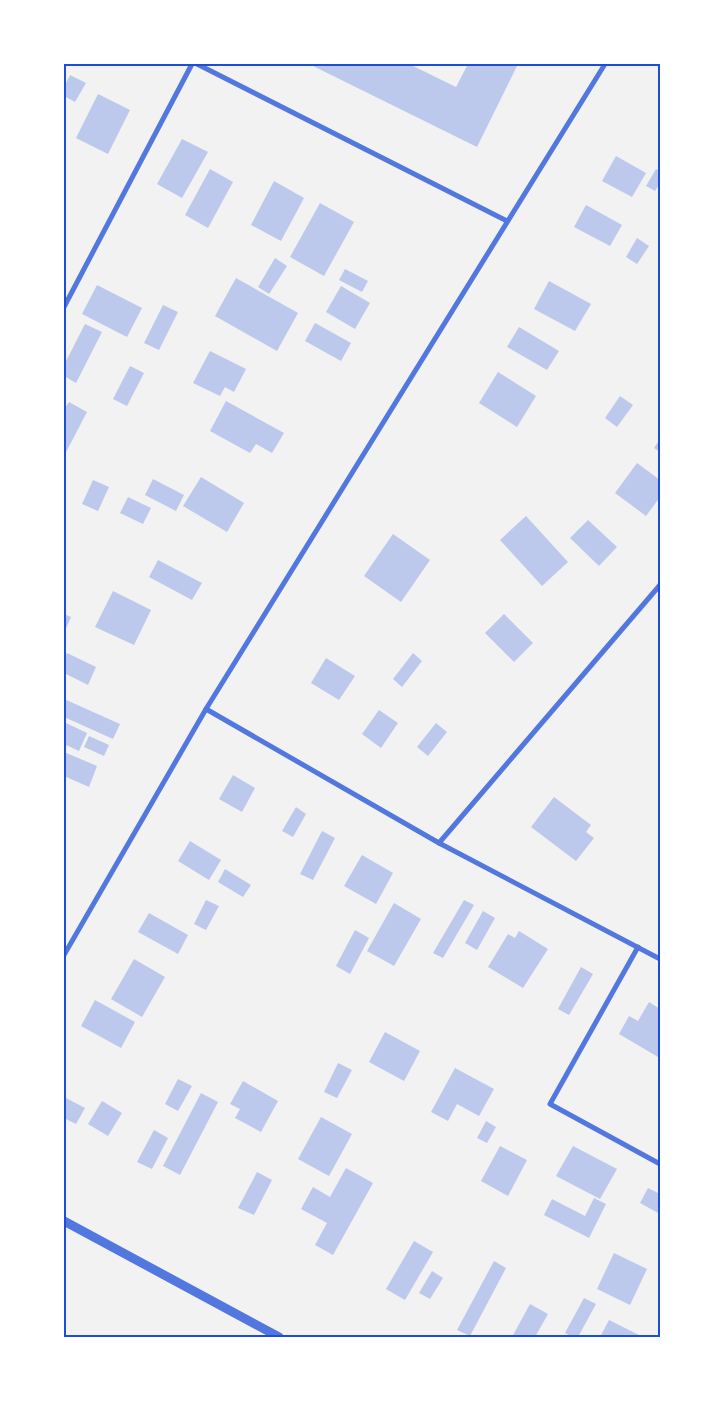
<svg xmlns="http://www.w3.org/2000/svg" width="724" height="1401" viewBox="0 0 724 1401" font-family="'Sofia Sans Condensed',sans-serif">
<rect width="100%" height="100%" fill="#f2f2f2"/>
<g fill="#bdc9ec">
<polygon points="309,64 409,64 456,87 468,64 518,64 477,147"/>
<polygon points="70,75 86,83 75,102 64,96 64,87"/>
<polygon points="98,94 130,110 108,154 76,138"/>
<polygon points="182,139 208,152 182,198 157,184"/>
<polygon points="616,156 646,173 632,197 602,181"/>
<polygon points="210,169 233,182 208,228 185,215"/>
<polygon points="656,169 660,171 660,183 655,191 646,186"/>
<polygon points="274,181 304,198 281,241 251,225"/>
<polygon points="320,203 354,222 324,276 290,257"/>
<polygon points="586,205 622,225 610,246 574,227"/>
<polygon points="637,238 649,246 637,264 626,257"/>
<polygon points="275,258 287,266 269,294 258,287"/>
<polygon points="345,269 368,281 362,292 339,280"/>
<polygon points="236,278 298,313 277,351 215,316"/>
<polygon points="549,281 591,304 575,331 534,309"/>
<polygon points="97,285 142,308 127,337 82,314"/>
<polygon points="341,286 370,303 355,329 326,312"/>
<polygon points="163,305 178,312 159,350 144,343"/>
<polygon points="315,323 351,343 341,361 305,341"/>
<polygon points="85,324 102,332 76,383 64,376 64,365"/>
<polygon points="519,327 559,351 547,370 507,347"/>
<polygon points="210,351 246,369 234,392 225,387 220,396 193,383"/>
<polygon points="130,366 144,373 127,406 113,399"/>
<polygon points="498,372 536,396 517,427 479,403"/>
<polygon points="620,396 633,405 617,427 605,418"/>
<polygon points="226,401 284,433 272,453 256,444 250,453 210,431"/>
<polygon points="69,402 87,412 64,456 64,410"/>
<polygon points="660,439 660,452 654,448"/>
<polygon points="637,463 660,480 660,497 646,516 615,493"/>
<polygon points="201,477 244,503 227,532 183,506"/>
<polygon points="153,479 184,495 176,511 145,495"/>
<polygon points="93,480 109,487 98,511 82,504"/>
<polygon points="128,497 151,508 143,524 120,513"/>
<polygon points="526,516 568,562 542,586 500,540"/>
<polygon points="588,520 617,547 599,566 570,538"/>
<polygon points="393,534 430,560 401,602 364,576"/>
<polygon points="158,560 202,583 192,600 149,577"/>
<polygon points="113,591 151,610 134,645 95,627"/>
<polygon points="64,614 71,617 64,633"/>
<polygon points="504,614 533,643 514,662 485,633"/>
<polygon points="67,653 96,667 88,685 64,673 64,659"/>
<polygon points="413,653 422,661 402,687 393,679"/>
<polygon points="326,658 355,676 339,700 311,683"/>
<polygon points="64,699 120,724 113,739 64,717"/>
<polygon points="379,710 398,723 381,748 362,734"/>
<polygon points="64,722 87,733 79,751 64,744"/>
<polygon points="436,723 447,732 428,756 417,747"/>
<polygon points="89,736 109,745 104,756 84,747"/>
<polygon points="64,752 97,766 89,787 64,776"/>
<polygon points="233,775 255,788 242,812 219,799"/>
<polygon points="554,797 591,825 586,832 594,838 576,861 531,827"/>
<polygon points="296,807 306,814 293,837 282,831"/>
<polygon points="322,831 335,838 313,880 300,874"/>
<polygon points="190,841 221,860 209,880 178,861"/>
<polygon points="362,855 393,873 376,904 344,886"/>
<polygon points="225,869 251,885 243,897 218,882"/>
<polygon points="206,900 219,906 206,930 194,924"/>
<polygon points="464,900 474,905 443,958 433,953"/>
<polygon points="394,903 421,919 394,966 367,951"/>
<polygon points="483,911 495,918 477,950 465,943"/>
<polygon points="149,913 188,935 178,954 138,932"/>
<polygon points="355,930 369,938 350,974 336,966"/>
<polygon points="519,931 548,949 523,988 488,967 508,934 515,938"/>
<polygon points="134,959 165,977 142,1017 111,999"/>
<polygon points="581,967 593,974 569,1015 558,1009"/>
<polygon points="95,1000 135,1022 121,1048 81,1026"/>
<polygon points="649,1002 660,1009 660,1052 658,1057 619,1034 629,1016 638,1021"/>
<polygon points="385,1032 420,1051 404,1081 369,1062"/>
<polygon points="338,1063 352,1070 337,1098 324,1092"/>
<polygon points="455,1068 494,1089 479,1116 457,1104 448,1121 431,1112"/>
<polygon points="178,1079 192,1086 178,1111 165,1104"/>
<polygon points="243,1081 278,1101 261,1132 235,1118 240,1109 230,1104"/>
<polygon points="201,1093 218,1102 180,1175 163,1166"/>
<polygon points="64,1097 85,1108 76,1124 64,1118"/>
<polygon points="102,1101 122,1113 108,1136 88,1124"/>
<polygon points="321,1117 352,1134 329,1176 298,1159"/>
<polygon points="486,1121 496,1127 487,1143 477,1138"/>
<polygon points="154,1130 168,1138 152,1169 137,1162"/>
<polygon points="500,1146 527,1160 508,1196 481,1181"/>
<polygon points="573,1146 617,1169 600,1199 556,1176"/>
<polygon points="346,1168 373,1183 333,1255 315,1245 327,1223 301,1209 313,1187 330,1197"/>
<polygon points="257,1172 272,1180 254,1215 238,1208"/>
<polygon points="648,1188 660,1194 660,1214 640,1203"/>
<polygon points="594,1198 606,1204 589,1238 544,1215 552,1199 585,1216"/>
<polygon points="414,1241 433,1252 405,1300 386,1289"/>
<polygon points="614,1253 647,1269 630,1305 597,1289"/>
<polygon points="494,1261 506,1268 470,1336 457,1330"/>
<polygon points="432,1271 443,1278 430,1299 419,1293"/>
<polygon points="584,1298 596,1304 578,1337 573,1337 565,1333"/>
<polygon points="530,1304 548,1314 535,1337 512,1337"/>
<polygon points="609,1320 643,1337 600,1337"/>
</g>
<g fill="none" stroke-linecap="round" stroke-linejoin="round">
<g stroke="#5277de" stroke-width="5">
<polyline points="197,64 507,221"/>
<polyline points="64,307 192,64"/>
<polyline points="206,709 439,843 660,959"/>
<polyline points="439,843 660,585"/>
<polyline points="638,947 550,1104 660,1164"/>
<polyline points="64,955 206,709 605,64"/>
</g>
<polyline stroke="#5277de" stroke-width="9" points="64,1221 279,1337"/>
</g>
<rect width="724" height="1401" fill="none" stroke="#ffffff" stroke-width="130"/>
<rect x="65" y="65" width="594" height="1271" fill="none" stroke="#1d4ed8" stroke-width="2"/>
</svg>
